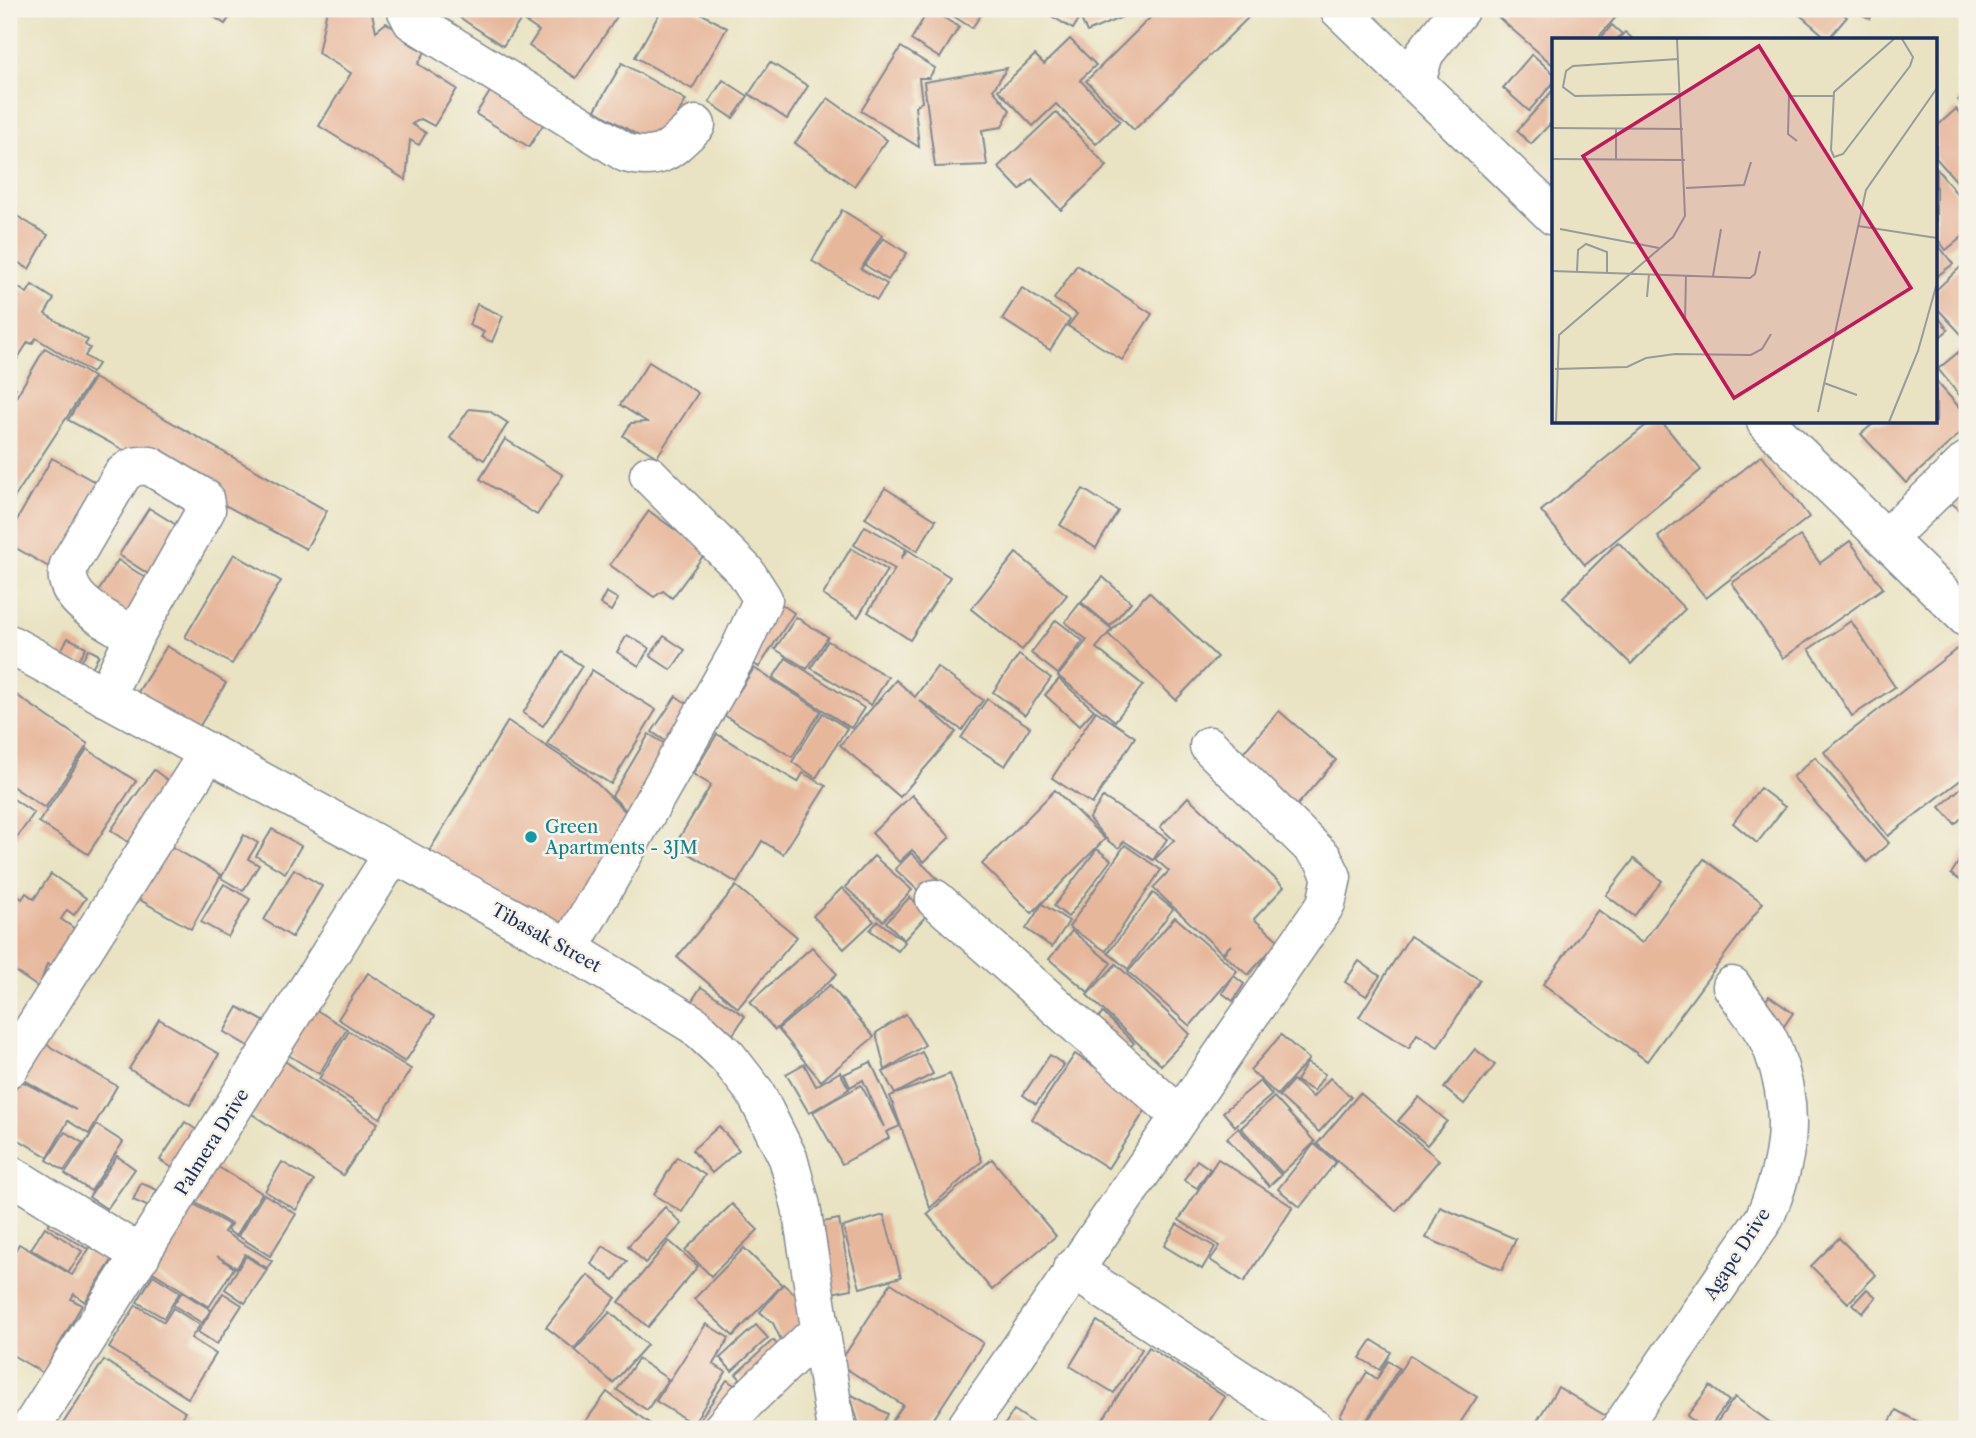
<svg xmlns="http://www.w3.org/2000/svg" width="1976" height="1438" viewBox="0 0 1976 1438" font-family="'Libre Caslon Text',serif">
<rect width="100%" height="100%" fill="#f7f3e8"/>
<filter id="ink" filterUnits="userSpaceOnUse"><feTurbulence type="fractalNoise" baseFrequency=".0143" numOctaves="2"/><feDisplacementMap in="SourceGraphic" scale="14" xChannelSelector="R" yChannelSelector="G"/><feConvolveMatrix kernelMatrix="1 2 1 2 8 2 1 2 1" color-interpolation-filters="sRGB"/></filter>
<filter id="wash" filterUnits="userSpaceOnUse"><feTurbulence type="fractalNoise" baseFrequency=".00686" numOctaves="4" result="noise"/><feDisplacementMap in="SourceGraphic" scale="28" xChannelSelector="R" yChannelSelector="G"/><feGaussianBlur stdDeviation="1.57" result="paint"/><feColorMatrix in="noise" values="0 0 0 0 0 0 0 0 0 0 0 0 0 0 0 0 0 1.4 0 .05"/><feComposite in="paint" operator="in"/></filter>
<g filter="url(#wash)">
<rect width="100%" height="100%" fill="#e9e3c3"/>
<g id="blocks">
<g fill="#e7b79c">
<polygon points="202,9 235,9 225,24"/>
<polygon points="327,9 371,9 376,31 386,23 406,36 407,42 425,52 418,64 457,89 434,126 421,119 412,124 426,133 419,145 410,140 406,180 319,126 351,73 318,53"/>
<polygon points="447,9 528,9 503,46"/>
<polygon points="532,9 622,9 576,78 529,46 539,31 524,21"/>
<polygon points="662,9 693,9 727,28 692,89 635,57"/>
<polygon points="929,9 959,27 940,58 911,40"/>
<polygon points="950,9 985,9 972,28 947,12"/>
<polygon points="1040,9 1141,9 1087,32 1080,17 1073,29"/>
<polygon points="1159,9 1257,9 1134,130 1086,81"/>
<polygon points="1505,9 1623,9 1596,40 1554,40 1554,66 1498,17"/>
<polygon points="1793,9 1838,9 1847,17 1828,39"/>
<polygon points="1852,9 1876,9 1870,19"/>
<polygon points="1612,25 1622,34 1616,40 1599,40"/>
<polygon points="1625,32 1634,40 1617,40"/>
<polygon points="1070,39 1096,65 1080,80 1120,121 1096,144 1056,104 1033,126 998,90 1035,55 1044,64"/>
<polygon points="901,47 935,68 929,78 919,78 922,102 915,106 919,147 861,111"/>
<polygon points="1532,54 1554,74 1554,82 1529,111 1503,88"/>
<polygon points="770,62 808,86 787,119 749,94"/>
<polygon points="622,63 686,100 658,147 595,110"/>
<polygon points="1007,68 993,90 1010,110 1002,127 982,130 987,165 935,167 924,82"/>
<polygon points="723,80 748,96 733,118 709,102"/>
<polygon points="493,87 546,120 529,147 476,114"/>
<polygon points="1554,89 1554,127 1550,124 1531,144 1517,131"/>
<polygon points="1967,92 1967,110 1958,100"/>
<polygon points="828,98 887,140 854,186 795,143"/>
<polygon points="1956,109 1967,122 1967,193 1936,158 1936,127"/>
<polygon points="1056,112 1107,166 1061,210 1032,179 1020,190 998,167"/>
<polygon points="1936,168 1967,206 1967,233 1946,250 1936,237"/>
<polygon points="842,210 882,235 861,269 887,284 877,300 812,261"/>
<polygon points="9,211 48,235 29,269 9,257"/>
<polygon points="883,238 907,253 888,280 865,265"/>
<polygon points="1936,242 1953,264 1936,277"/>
<polygon points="1967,261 1967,330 1962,335 1936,307 1936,290"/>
<polygon points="1077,265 1152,314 1122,360 1068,326 1077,314 1054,299"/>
<polygon points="9,282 27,293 32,285 54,299 45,314 88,340 85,345 90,348 85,356 98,364 92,373 36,338 32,344 28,342 9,372"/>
<polygon points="1022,288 1070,319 1050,350 1002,319"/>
<polygon points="477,304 503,316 492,342 481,337 484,332 469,325"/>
<polygon points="1936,314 1948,330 1936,340"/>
<polygon points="1967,345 1967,405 1938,369"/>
<polygon points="45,348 93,377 9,506 9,409"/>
<polygon points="649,362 698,393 657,457 623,436 631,423 647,422 620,405"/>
<polygon points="94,378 327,511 306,549 68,420"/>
<polygon points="1936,381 1967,416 1967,427 1906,483 1861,434 1875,422 1936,422"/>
<polygon points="9,384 16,388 9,401"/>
<polygon points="469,409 489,411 508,423 484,460 450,438"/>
<polygon points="1650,422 1662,422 1701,470 1585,565 1541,511"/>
<polygon points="505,439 563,475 537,515 480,479"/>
<polygon points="1762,455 1809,517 1706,598 1658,537"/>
<polygon points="52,458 102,486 54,570 9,544 9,534"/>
<polygon points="1967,480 1967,516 1949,501"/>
<polygon points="885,488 936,520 917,551 865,518"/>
<polygon points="1083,489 1118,511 1096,548 1060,525"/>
<polygon points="149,508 186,531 156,579 119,555"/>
<polygon points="649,511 706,552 672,598 663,591 654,597 610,565"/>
<polygon points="865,526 906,549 901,559 908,550 950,577 910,640 868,612 895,569 854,545"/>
<polygon points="1800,536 1820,563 1850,541 1883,588 1783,658 1732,583"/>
<polygon points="1618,542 1685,609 1631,664 1563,597"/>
<polygon points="851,548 887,570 858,617 823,595"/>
<polygon points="1016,553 1067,595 1022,650 971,609"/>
<polygon points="234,554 281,581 232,664 185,637"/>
<polygon points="118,560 154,583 127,628 90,605"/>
<polygon points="1103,577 1131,602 1110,626 1081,602"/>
<polygon points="606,592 618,599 611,611 600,604"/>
<polygon points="1149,592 1217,657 1176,700 1108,634"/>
<polygon points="780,603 794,613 759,667 745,658"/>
<polygon points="1080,603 1112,629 1096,648 1143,685 1115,721 1058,676 1087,640 1065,622"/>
<polygon points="796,617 828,637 807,669 775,649"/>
<polygon points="1056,620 1083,641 1058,674 1031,653"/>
<polygon points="1851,621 1895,687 1852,716 1809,649"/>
<polygon points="627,635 649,648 639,666 617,652"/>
<polygon points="664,636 685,650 671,670 650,656"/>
<polygon points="68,638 86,647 74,668 56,659"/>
<polygon points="828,641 888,677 871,705 811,668"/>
<polygon points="1967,641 1967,775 1888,836 1824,752"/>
<polygon points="167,646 226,683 191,740 131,703"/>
<polygon points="88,649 99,655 89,673 78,668"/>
<polygon points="562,652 582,666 543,726 523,713"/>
<polygon points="1019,655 1051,678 1025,715 993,692"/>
<polygon points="786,658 864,708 851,728 773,678"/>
<polygon points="937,667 983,700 962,730 919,700 956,732 900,797 840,745 896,680 915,697"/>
<polygon points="754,668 821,711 792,757 724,715"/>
<polygon points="592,670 656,710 611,784 547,744"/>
<polygon points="1059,679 1094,710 1079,726 1045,695"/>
<polygon points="9,690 88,744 45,808 9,784"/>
<polygon points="676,696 699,712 676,748 652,732"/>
<polygon points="987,699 1030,727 1005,766 961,738"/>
<polygon points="1096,711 1135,737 1092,804 1052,778"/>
<polygon points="1279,711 1336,760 1294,809 1237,760"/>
<polygon points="823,713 847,728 816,778 792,762"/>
<polygon points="508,721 585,772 635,821 565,937 428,853"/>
<polygon points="649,734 678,752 635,820 612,796"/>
<polygon points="717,734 798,782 803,773 826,786 783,854 762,841 737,883 675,845 711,785 693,774"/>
<polygon points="87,749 136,781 88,854 39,822"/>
<polygon points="1815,757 1889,843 1867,862 1793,777"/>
<polygon points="154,770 177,787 135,847 111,830"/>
<polygon points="1967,782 1967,813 1955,824 1940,807"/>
<polygon points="1760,788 1785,807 1757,843 1733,823"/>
<polygon points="1055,790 1105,839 1032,913 982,864"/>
<polygon points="912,795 950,837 924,862 912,850 899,862 872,833"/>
<polygon points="9,796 34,813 16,839 11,835 9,837"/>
<polygon points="1103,797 1167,839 1153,860 1124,841 1119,848 1108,841 1089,819"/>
<polygon points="1188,797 1284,887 1254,919 1279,941 1248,975 1223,954 1231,945 1222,953 1153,888 1169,871 1155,859 1174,840 1160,827"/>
<polygon points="272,829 301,846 285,873 256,856"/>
<polygon points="244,835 258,843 248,859 259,865 243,891 221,878"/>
<polygon points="158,839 221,875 191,929 128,893"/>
<polygon points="1125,845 1161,870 1106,951 1069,927"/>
<polygon points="1967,848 1967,885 1951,874"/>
<polygon points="1097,849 1111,860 1068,917 1054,906"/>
<polygon points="911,853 939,880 924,896 895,869"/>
<polygon points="874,856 912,890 883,921 845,887"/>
<polygon points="1634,859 1662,881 1634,916 1606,895"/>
<polygon points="1704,859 1763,903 1647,1061 1543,984 1598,910 1642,943"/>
<polygon points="294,869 322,886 292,937 264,920"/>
<polygon points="51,874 86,898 74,915 67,910 61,919 75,929 59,952 69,958 62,969 47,964 39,988 9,967 9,889 22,899 26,893 34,899"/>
<polygon points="224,884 250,899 228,937 201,922"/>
<polygon points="736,886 797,937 738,1008 677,957"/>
<polygon points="842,888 874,921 844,949 813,916"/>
<polygon points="1153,893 1173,909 1128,969 1108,953"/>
<polygon points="910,897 928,914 904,940 886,922"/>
<polygon points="1042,904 1069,921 1052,947 1026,929"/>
<polygon points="1175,917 1237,971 1190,1026 1128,972"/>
<polygon points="878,921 905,942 898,951 870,930"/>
<polygon points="1072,931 1111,963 1088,992 1049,959"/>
<polygon points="1410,936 1480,980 1438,1047 1417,1034 1409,1048 1359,1017"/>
<polygon points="812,947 837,974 775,1030 750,1002"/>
<polygon points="1359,961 1380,976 1366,996 1345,982"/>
<polygon points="1116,964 1190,1034 1161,1065 1087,995"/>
<polygon points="368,973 435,1016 405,1062 338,1019"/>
<polygon points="1234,976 1244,984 1233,1001 1222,993"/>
<polygon points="830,985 874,1037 821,1081 778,1029"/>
<polygon points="701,987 745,1016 730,1039 686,1010"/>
<polygon points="1769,996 1793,1013 1780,1032 1756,1015"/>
<polygon points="238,1007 269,1024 255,1050 224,1032"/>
<polygon points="313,1008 347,1029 319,1074 285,1053"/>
<polygon points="1103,1013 1134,1043 1121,1056 1090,1026"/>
<polygon points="906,1014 925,1045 885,1070 876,1033"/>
<polygon points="159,1019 219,1054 190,1105 129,1069"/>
<polygon points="349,1031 411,1069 380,1118 319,1079"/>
<polygon points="1281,1035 1309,1059 1277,1095 1250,1070"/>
<polygon points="42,1042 117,1086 89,1134 68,1121 48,1157 9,1134 9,1100 20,1080 76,1110 21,1078"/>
<polygon points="1475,1049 1495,1065 1464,1104 1444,1088"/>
<polygon points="922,1052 933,1074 895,1094 883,1072"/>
<polygon points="1075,1054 1150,1103 1108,1168 1032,1119"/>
<polygon points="1050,1055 1064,1065 1036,1104 1023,1095"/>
<polygon points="283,1060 378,1123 343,1175 249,1112"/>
<polygon points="871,1062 900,1126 886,1132 889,1138 842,1164 813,1112 861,1085 884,1127 863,1080 850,1087 844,1074"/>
<polygon points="1307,1063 1325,1074 1314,1091 1296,1081"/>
<polygon points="804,1064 816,1086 840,1072 849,1089 809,1113 786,1074"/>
<polygon points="950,1074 982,1161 930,1208 890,1096"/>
<polygon points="1330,1078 1351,1097 1319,1132 1279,1096 1293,1080 1313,1097"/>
<polygon points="1260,1081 1272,1095 1235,1126 1223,1112"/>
<polygon points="1360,1093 1439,1160 1396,1211 1317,1144"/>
<polygon points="1274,1097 1315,1142 1282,1173 1241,1128"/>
<polygon points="1419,1097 1447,1121 1427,1145 1398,1121"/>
<polygon points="185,1122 207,1137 182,1174 160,1160"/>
<polygon points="97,1125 123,1142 91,1191 65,1174"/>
<polygon points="719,1126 739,1150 712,1173 692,1150"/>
<polygon points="1238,1128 1281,1175 1269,1186 1227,1138"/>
<polygon points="65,1132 83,1143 64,1171 47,1160"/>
<polygon points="1314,1144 1336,1162 1300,1207 1278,1189"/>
<polygon points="117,1156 135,1169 107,1209 89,1197"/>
<polygon points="677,1157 705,1175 682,1212 654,1195"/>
<polygon points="992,1159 1056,1236 992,1290 927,1214"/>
<polygon points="1218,1159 1293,1207 1244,1282 1210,1260 1220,1246 1179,1220"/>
<polygon points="1197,1160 1210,1169 1197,1188 1184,1180"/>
<polygon points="282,1162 314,1181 296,1210 265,1191"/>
<polygon points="213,1164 262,1193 236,1236 227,1230 231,1224 191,1200"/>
<polygon points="141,1183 157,1190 149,1207 133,1200"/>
<polygon points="264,1194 296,1214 270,1256 238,1236"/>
<polygon points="182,1197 229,1225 224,1232 272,1261 267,1268 245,1254 237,1268 217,1256 234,1268 209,1307 148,1269"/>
<polygon points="732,1204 758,1230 711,1276 685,1250"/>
<polygon points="59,1207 94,1238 88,1249 48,1225"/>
<polygon points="665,1207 682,1224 645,1263 628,1246"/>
<polygon points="1440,1207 1516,1239 1502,1270 1426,1238"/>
<polygon points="884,1215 901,1277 860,1288 843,1227"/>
<polygon points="839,1219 852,1289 831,1293 818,1223"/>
<polygon points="1177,1224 1215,1247 1202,1269 1164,1246"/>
<polygon points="45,1227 82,1251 69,1272 31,1249"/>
<polygon points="1839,1238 1876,1275 1848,1303 1811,1266"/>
<polygon points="95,1240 116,1254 85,1302 74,1294 71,1299 82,1305 43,1373 9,1353 9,1261 19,1244 72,1275"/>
<polygon points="669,1241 698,1266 648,1327 619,1302"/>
<polygon points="603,1246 627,1261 614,1280 591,1264"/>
<polygon points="744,1248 782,1285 733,1336 694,1299"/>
<polygon points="246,1256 267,1270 245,1303 225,1289"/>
<polygon points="153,1275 180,1292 164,1318 137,1302"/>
<polygon points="588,1275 616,1298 574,1349 546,1327"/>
<polygon points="891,1283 983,1343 927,1429 887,1429 903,1405 839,1364"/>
<polygon points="783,1284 798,1297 805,1321 782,1342 773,1323 760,1312"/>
<polygon points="1867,1289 1876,1297 1863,1313 1853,1304"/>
<polygon points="182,1292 211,1310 202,1323 173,1305"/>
<polygon points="223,1293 242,1305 217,1344 198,1332"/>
<polygon points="136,1305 164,1322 173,1308 200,1325 191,1338 216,1354 188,1398 109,1348"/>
<polygon points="610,1312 647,1345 613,1383 575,1350"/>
<polygon points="1097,1321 1142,1349 1114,1393 1070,1366"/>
<polygon points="706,1324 729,1338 713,1364 726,1372 693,1424 656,1401"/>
<polygon points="756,1325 768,1338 732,1371 720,1358"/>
<polygon points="773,1340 786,1355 749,1389 736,1374"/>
<polygon points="1372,1340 1391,1352 1380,1370 1360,1358"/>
<polygon points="1149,1347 1225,1397 1204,1429 1097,1429"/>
<polygon points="1410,1355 1477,1397 1456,1429 1372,1429 1365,1425"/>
<polygon points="638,1359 668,1379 647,1410 617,1390"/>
<polygon points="104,1360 185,1412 174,1429 68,1429 62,1425"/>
<polygon points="1388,1361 1399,1368 1361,1429 1340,1416 1367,1372 1377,1379"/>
<polygon points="727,1380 741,1390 715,1429 693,1429"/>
<polygon points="1710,1386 1729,1401 1708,1429 1705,1429 1687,1416"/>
<polygon points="1558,1387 1609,1418 1602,1429 1532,1429"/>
<polygon points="607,1392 657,1429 580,1429"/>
<polygon points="850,1394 888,1414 880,1429 860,1429"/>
<polygon points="1735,1397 1779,1429 1712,1429"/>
<polygon points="1014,1410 1043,1429 1002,1429"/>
<polygon points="1896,1410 1931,1429 1886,1429"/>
</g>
</g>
</g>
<g filter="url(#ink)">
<use href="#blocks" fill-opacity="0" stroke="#828990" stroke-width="2"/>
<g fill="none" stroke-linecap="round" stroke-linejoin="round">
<defs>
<g id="minor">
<path d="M 406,9 L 412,21 L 626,153 C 662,163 671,148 696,125"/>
<polyline points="1339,9 1554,216"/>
<polyline points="1416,82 1424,54 1460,9"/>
<polyline points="1766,422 1967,618"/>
<polyline points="1886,539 1967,461"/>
<polyline points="9,644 569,949 694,1025 727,1056 755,1092 788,1158 801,1206 836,1429"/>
<path d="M 105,697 L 134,637 L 206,510 L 204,498 L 150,466 C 137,465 132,466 122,475 L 69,565 C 59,600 109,620 134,637"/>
<polyline points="935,899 1179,1115"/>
<polyline points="569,949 738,653 763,599 745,571 649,475"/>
<polyline points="9,1068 208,753"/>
<polyline points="9,1174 141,1255"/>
<polyline points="1072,1269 1315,1429"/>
<polyline points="30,1429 393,854"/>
<polyline points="722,1429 745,1402 821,1329"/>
<polyline points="965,1429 1326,904 1332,877 1323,858 1209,746"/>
<path d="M 1620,1429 L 1764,1219 C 1789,1162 1796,1110 1773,1050 C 1765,1028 1745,1006 1732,986"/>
</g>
</defs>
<use href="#minor" stroke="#828990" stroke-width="41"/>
<use href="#minor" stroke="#fff" stroke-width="38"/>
</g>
</g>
<circle fill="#0f9aa8" stroke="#f7f3e8" stroke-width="2.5" cx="531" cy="837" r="7"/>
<g text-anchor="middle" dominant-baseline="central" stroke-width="5" stroke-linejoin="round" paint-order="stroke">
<g font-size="18" fill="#0d838f" stroke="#f7f3e8" text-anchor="start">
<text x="545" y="827">Green<tspan x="545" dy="21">Apartments - 3JM</tspan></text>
</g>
<g font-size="18" fill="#1b2f5e" stroke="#f7f3e8">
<text transform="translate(546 938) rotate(29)">Tibasak Street</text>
<text transform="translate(212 1142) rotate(-58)">Palmera Drive</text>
<text transform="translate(1737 1254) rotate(-57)">Agape Drive</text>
</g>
</g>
<g transform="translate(1552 38)">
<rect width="385" height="385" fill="#e9e3c3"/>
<path fill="none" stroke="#979b9b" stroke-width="2" d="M 342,1 L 282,54 L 279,112 L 282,119 L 291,116 L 358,28 L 361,19 L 350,1M 126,21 L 21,28 L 14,33 L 11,49 L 23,58 L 129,56M 0,90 L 131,91M 64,91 L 64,121M 245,103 L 236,96 L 237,58 L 282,58M 0,121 L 133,122M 134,150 L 192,147 L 199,124M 306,188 L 385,200M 8,191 L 107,210M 0,233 L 198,240 L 203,236 L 208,213M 25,233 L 26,212 L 34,206 L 55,214 L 55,234M 161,238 L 169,191M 95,259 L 97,236M 133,282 L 134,237M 3,331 L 75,329 L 94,320 L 123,316 L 199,317 L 210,311 L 219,296M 272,345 L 305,357M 266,374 L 314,152 L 385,50M 4,384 L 7,297 L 121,199 L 133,178 L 125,1M 337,384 L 366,313 L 385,245"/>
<path fill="#c2185b" fill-opacity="0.15" stroke="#c2185b" stroke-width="3.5" d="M 207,8 L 359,250 L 182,360 L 31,118 Z"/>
<rect width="385" height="385" fill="none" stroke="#1b2f5e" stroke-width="3.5"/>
</g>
<rect width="1976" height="1438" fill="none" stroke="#f7f3e8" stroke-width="35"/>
</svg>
